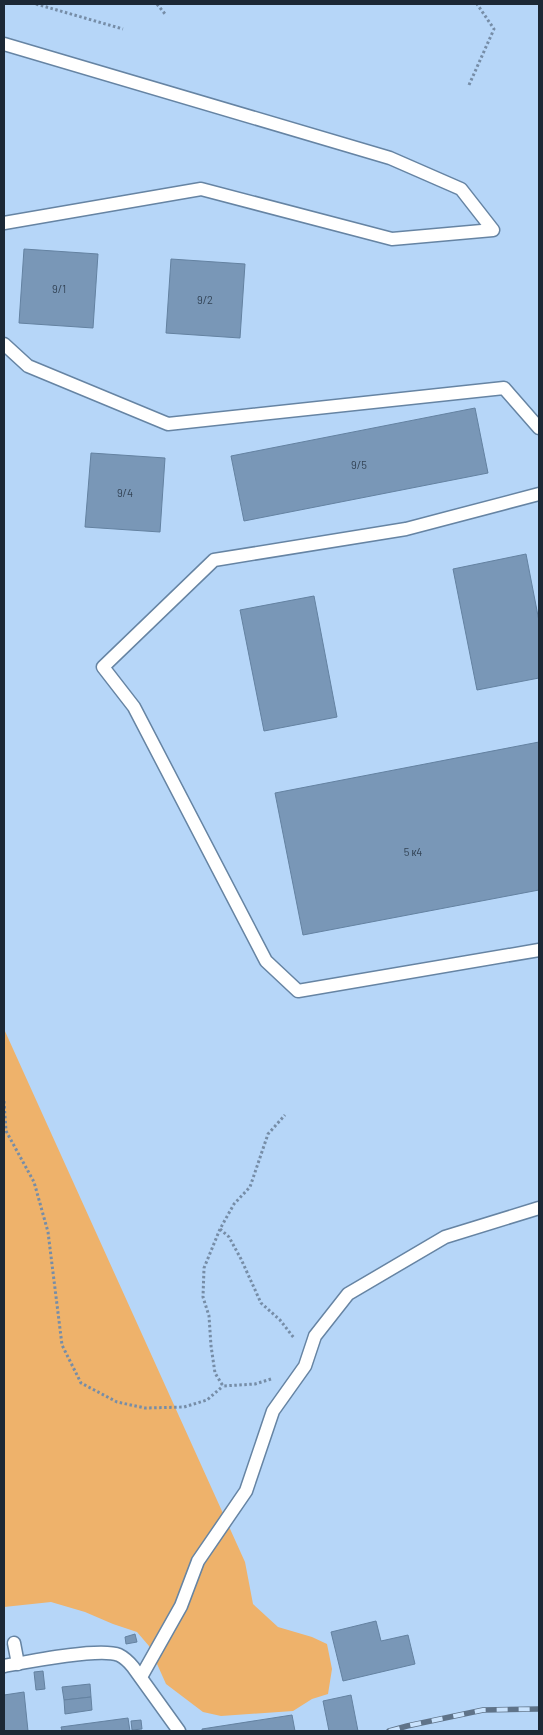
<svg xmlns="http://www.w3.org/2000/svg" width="543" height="1735" viewBox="0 0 543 1735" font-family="Barlow,sans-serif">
<rect width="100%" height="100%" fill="#b6d6f8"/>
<polygon fill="#eeb26b" points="4,1029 245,1562 253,1604 278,1627 312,1637 327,1644 332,1669 328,1694 312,1699 293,1711 221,1716 203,1712 166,1684 149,1646 137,1632 113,1624 85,1612 51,1602 4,1607"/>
<g fill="#7997b7" stroke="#6482a1">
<polygon points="24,249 98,254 93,328 19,323"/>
<polygon points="171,259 245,264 240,338 166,333"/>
<polygon points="475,408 488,473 244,521 231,456"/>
<polygon points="91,453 165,458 160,532 85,527"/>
<polygon points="526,554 539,621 539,678 477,690 453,569"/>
<polygon points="314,596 337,717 264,731 240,610"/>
<polygon points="539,742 539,890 303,935 275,793"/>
<polygon points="376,1621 381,1641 408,1635 415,1664 343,1681 331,1632"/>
<polygon points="135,1634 137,1642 126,1644 125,1637"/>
<polygon points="43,1671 45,1689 36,1690 34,1672"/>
<polygon points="90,1684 91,1697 64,1700 62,1687"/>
<polygon points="24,1692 28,1731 4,1731 4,1695"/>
<polygon points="351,1695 358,1731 329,1731 323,1701"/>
<polygon points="91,1697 92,1710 65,1714 64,1700"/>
<polygon points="292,1715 295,1731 202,1731 202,1729"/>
<polygon points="128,1718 130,1731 62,1731 61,1727"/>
<polygon points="141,1720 142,1729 132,1730 131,1721"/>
</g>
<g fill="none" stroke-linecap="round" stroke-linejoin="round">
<defs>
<g id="lane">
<polyline points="4,44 390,158 461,189 493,230 392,239 201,189 4,223"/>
<polyline points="4,344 28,366 168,424 504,388 539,428"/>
<polyline points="539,494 406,529 214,560 103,667 134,707 266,961 298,991 539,950"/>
<polyline points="14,1643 18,1664"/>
<path d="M 4,1666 C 26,1662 100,1647 119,1655 C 125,1658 129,1662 133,1667 L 179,1731"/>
<polyline points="141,1677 181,1606 198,1561 246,1491 273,1411 305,1366 315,1336 348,1294 445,1237 539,1208"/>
</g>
</defs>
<use href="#lane" stroke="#6684a3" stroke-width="15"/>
<g stroke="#768da7" stroke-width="3" stroke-dasharray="2.5 2.5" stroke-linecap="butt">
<polyline points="36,4 123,29"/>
<polyline points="157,4 165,14"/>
<polyline points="469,85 494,29 477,4"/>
<polyline points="4,1101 6,1131 34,1182 48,1232 62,1345 81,1383 117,1402 145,1408 184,1407 207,1400 223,1386"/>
<polyline points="220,1229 229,1237 241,1259 261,1303 280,1320 294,1338"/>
<polyline points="271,1379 255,1384 223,1386 215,1373 211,1346 209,1316 203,1297 204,1268 220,1229 234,1204 250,1187 268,1134 285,1115"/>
</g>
<use href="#lane" stroke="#fff" stroke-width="12"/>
<defs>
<polyline id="rail" points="389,1731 407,1726 483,1710 539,1709"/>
</defs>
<use href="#rail" stroke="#5f7389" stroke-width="5.5"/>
<use href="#rail" stroke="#c9e3fe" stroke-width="4" stroke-dasharray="11" stroke-linecap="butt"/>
</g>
<g text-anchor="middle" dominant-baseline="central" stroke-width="5" stroke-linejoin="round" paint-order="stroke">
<g font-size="11" fill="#334456">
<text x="59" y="288">9/1</text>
<text x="205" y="299">9/2</text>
<text x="359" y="464">9/5</text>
<text x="125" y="492">9/4</text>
<text x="413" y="851">5 к4</text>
</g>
</g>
<rect width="543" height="1735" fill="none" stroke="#1c2835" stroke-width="10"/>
</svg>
